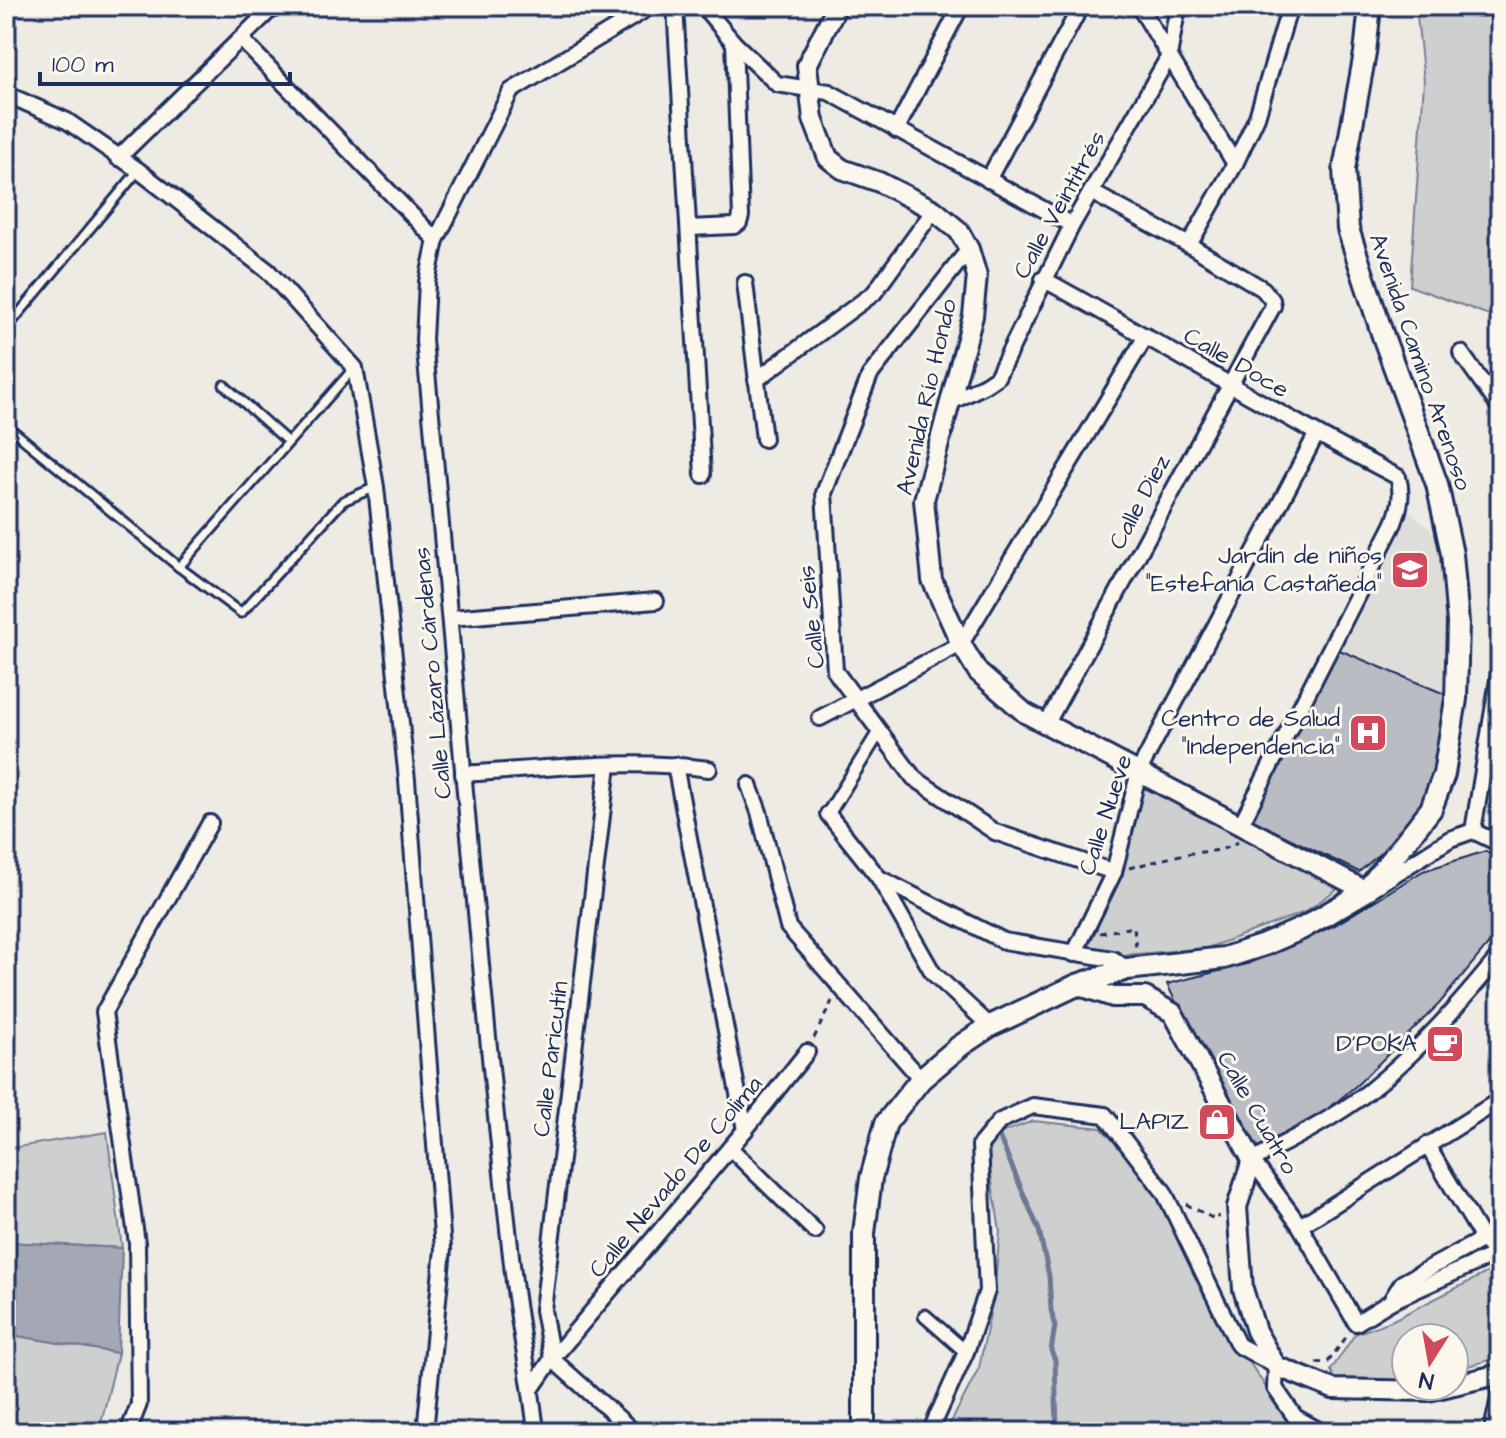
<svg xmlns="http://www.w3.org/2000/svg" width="1506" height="1438" viewBox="0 0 1506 1438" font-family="'Architects Daughter',sans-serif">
<rect width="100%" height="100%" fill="#eeebe4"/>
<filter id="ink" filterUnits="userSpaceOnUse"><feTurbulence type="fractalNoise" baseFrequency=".0125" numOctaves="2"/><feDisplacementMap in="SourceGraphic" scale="16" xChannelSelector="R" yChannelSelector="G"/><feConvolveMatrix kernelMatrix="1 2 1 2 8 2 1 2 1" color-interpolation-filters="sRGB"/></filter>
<g filter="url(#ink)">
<polygon fill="#deddda" points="1408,510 1438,537 1448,604 1447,695 1337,649"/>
<g fill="#cecfcf" stroke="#747f96" stroke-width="2">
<polygon points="1416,6 1500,6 1500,319 1410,286 1424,82"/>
<polygon points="1144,779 1348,881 1305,912 1207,948 1125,955 1085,949 1121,871"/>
<polygon points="1033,1121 1101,1128 1164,1192 1238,1345 1285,1416 1310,1432 946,1432 979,1368 994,1294 1000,1231 987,1151 998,1134"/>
<polygon points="107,1132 122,1248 6,1242 6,1149"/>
<polygon points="1500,1266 1500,1357 1454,1370 1454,1338 1406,1338 1406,1379 1336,1383 1331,1370 1355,1334 1391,1321"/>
<polygon points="6,1334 118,1353 99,1432 6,1432"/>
</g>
<polygon fill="#a3a8b4" stroke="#6d7892" stroke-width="2" points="6,1242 122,1248 118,1353 6,1334"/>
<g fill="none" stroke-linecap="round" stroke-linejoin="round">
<polyline stroke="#6d7892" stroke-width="5" points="998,1134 1039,1230 1049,1276 1051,1310 1055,1326 1051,1351 1055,1360 1057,1432"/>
</g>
<g fill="#b9bcc3" stroke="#1b2f5e" stroke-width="2">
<polygon points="1337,649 1447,695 1438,771 1421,808 1403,833 1359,872 1250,819"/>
<polygon points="1486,851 1500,865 1500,930 1439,1004 1358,1084 1327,1110 1252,1160 1167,984 1247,964 1335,925 1423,871"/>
</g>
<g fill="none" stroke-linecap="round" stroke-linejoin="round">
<defs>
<g id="service">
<polyline points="6,329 138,171"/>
<polyline points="224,385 287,441"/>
<polyline points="6,425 179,567 241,613 343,501 376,487"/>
<polyline points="179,567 353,369"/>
<polyline points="1488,1432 1500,1377"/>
</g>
<g id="pedestrian">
<polyline points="828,814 879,732"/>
<polyline points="925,1316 966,1352"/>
</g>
<g id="minor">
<polyline points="675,6 703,475"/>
<polyline points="703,6 734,43 777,84 829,92 1072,225"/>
<polyline points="1139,6 1235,164"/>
<polyline points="241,39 436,240"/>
<polyline points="6,94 67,121 138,170 268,271 355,368 376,487 407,780 443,1249 425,1432"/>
<polyline points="896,130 961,6"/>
<polyline points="118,158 268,12 281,6"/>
<polyline points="988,180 1081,6"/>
<polyline points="689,228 734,226 739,223 741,216 734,43"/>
<polyline points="1189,245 1235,164 1257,117 1290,6"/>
<polyline points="969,249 870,375 824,493 835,671 914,778 995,832 1114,872"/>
<path d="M 1043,279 C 1162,344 1278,415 1398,477 C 1403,494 1400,507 1394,523 L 1241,824"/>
<polyline points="745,283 764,439"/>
<polyline points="1461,353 1500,408"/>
<polyline points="756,380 874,293 934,210"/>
<polyline points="951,402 985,385 997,377 1072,225 1169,56 1178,6"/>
<polyline points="450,618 656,601"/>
<polyline points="820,718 961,644 1146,336"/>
<polyline points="1046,725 1273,306 1272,300 1263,289 1189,245 1091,192"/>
<polyline points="608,765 543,1310 552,1359 634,1432"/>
<polyline points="675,765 745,1130"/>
<path d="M 463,774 C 544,769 628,758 709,769"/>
<polyline points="749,785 759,812 788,927 921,1079"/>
<polyline points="828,814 879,878 933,973 990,1026"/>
<polyline points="1473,831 1500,844"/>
<polyline points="879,878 1004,941 1113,959 1127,969"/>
<polyline points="1373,888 1450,839 1473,831 1500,668"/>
<polyline points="1074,954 1114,872 1139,771 1316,435"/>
<path d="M 1500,955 C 1460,1004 1418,1052 1368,1092 C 1333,1119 1291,1140 1252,1160 L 1300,1226 L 1356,1323 L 1390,1302 L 1500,1252"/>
<polyline points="1427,1145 1483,1239 1495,1253"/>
<polyline points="730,1148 815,1231"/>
<polyline points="1300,1226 1500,1100"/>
<polyline points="1390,1302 1402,1283 1483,1239"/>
<polyline points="532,1388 552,1359 745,1130 807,1052"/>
<polyline points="128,1432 139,1404 137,1243 104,1012 210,823"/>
<path d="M 536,1432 C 531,1382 520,1332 514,1282 C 478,969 454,654 424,340 L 427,282 L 436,240 L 511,91 L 651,6"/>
<polyline points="930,1432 966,1352 987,1291 980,1145 1000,1121 1033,1106 1105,1115 1164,1192 1238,1345 1276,1366 1275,1388 1295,1417 1322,1432"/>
</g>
<g id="tertiary">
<polyline points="837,6 807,65 813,119 828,158 842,169 879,182 934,210 959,231 969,249 977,276 973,316 924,500 932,580 961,644 978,672 1025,713 1366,891"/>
<polyline points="1077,985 1113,997 1145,997 1173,1013 1252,1160 1237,1207 1243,1289 1256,1331 1276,1366 1333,1389 1428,1391 1450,1386"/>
<polyline points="1454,1385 1500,1374"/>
</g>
<polyline id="secondary" points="864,1432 864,1233 871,1178 886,1123 921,1079 960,1046 990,1026 1077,985 1127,969 1224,958 1264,945 1303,928 1366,891 1431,809 1444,774 1456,699 1458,623 1452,554 1437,484 1383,336 1348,229 1344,169 1365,53 1370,6"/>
</defs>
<use href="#service" stroke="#1b2f5e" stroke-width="13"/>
<use href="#pedestrian" stroke="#1b2f5e" stroke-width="17"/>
<use href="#minor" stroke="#1b2f5e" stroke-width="20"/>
<use href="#tertiary" stroke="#1b2f5e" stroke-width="24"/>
<use href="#secondary" stroke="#1b2f5e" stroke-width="26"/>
<g stroke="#1b2f5e" stroke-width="3" stroke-dasharray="6 6" stroke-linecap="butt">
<polyline points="1129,868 1184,854 1221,850 1238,842"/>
<polyline points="1100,933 1134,927 1136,949"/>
<polyline points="814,1038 832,1001"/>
<polyline points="1186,1204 1216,1220 1219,1215"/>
<polyline points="1316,1363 1328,1362 1347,1336"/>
</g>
<use href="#service" stroke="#fbf7ec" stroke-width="7"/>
<use href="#pedestrian" stroke="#fbf7ec" stroke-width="11"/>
<use href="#minor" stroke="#fbf7ec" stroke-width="14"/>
<use href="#tertiary" stroke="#fbf7ec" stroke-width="18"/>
<use href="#secondary" stroke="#fbf7ec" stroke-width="20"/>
</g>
</g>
<defs>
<symbol id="school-square" viewBox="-11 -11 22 22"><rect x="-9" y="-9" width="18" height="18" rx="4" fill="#d1495b" stroke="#fbf7ec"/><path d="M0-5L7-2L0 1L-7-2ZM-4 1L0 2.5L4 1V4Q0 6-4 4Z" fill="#fff"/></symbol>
<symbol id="hospital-square" viewBox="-11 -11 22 22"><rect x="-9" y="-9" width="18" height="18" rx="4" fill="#d1495b" stroke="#fbf7ec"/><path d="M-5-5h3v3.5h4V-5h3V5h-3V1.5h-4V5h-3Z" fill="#fff"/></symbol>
<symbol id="cafe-square" viewBox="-11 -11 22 22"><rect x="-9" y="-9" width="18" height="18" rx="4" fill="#d1495b" stroke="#fbf7ec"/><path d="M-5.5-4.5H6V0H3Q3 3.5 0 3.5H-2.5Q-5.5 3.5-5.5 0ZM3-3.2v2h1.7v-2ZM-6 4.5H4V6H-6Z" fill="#fff"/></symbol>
<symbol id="shop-square" viewBox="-11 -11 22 22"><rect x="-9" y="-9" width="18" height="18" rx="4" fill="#d1495b" stroke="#fbf7ec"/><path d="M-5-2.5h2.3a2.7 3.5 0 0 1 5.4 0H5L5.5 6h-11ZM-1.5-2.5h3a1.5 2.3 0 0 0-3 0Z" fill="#fff"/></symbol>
</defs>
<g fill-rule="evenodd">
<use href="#school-square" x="1388" y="548" width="44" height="44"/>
<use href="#hospital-square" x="1346" y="711" width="44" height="44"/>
<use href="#cafe-square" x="1423" y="1022" width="44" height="44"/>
<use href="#shop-square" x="1195" y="1100" width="44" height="44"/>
</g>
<g text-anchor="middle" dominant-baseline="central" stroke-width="6" stroke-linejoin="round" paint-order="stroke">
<g font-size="24" fill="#1b2f5e" stroke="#fbf7ec">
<text transform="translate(1060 205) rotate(-61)">Calle Veintitrés</text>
<text transform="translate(1420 362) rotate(71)">Avenida Camino Arenoso</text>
<text transform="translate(1236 363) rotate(30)">Calle Doce</text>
<text transform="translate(927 397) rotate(-77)">Avenida Río Hondo</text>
<text transform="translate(1140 502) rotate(-62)">Calle Diez</text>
<text transform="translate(812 617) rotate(-96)">Calle Seis</text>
<text transform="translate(433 673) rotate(-95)">Calle Lázaro Cárdenas</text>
<text transform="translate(1106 815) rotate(-72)">Calle Nueve</text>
<text transform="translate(551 1059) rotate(-83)">Calle Paricutín</text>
<text transform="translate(1257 1113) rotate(60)">Calle Cuatro</text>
<text transform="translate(676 1177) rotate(-50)">Calle Nevado De Colima</text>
</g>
<g font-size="24" fill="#1b2f5e" stroke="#fbf7ec" text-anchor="end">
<text x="1382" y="556">Jardín de niños<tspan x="1382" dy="28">"Estefanía Castañeda"</tspan></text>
<text x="1340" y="719">Centro de Salud<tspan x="1340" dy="28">"Independencia"</tspan></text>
<text x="1417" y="1044">D'POKA</text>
<text x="1189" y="1122">LAPIZ</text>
</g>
</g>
<rect width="1506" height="1438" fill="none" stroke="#fbf7ec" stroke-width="32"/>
<rect x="16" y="16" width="1474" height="1406" fill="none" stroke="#1b2f5e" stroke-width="3" filter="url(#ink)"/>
<g transform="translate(1430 1362) rotate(191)"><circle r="38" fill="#fbf7ec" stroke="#a1a7b3" stroke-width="2"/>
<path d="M0-6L14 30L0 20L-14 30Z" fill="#d1495b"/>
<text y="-12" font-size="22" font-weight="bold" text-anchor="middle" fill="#1b2f5e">N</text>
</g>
<path d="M40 72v12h250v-12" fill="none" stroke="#1b2f5e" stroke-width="4"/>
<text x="52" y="72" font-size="24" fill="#1b2f5e" stroke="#fbf7ec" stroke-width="6" paint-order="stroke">100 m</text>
</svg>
